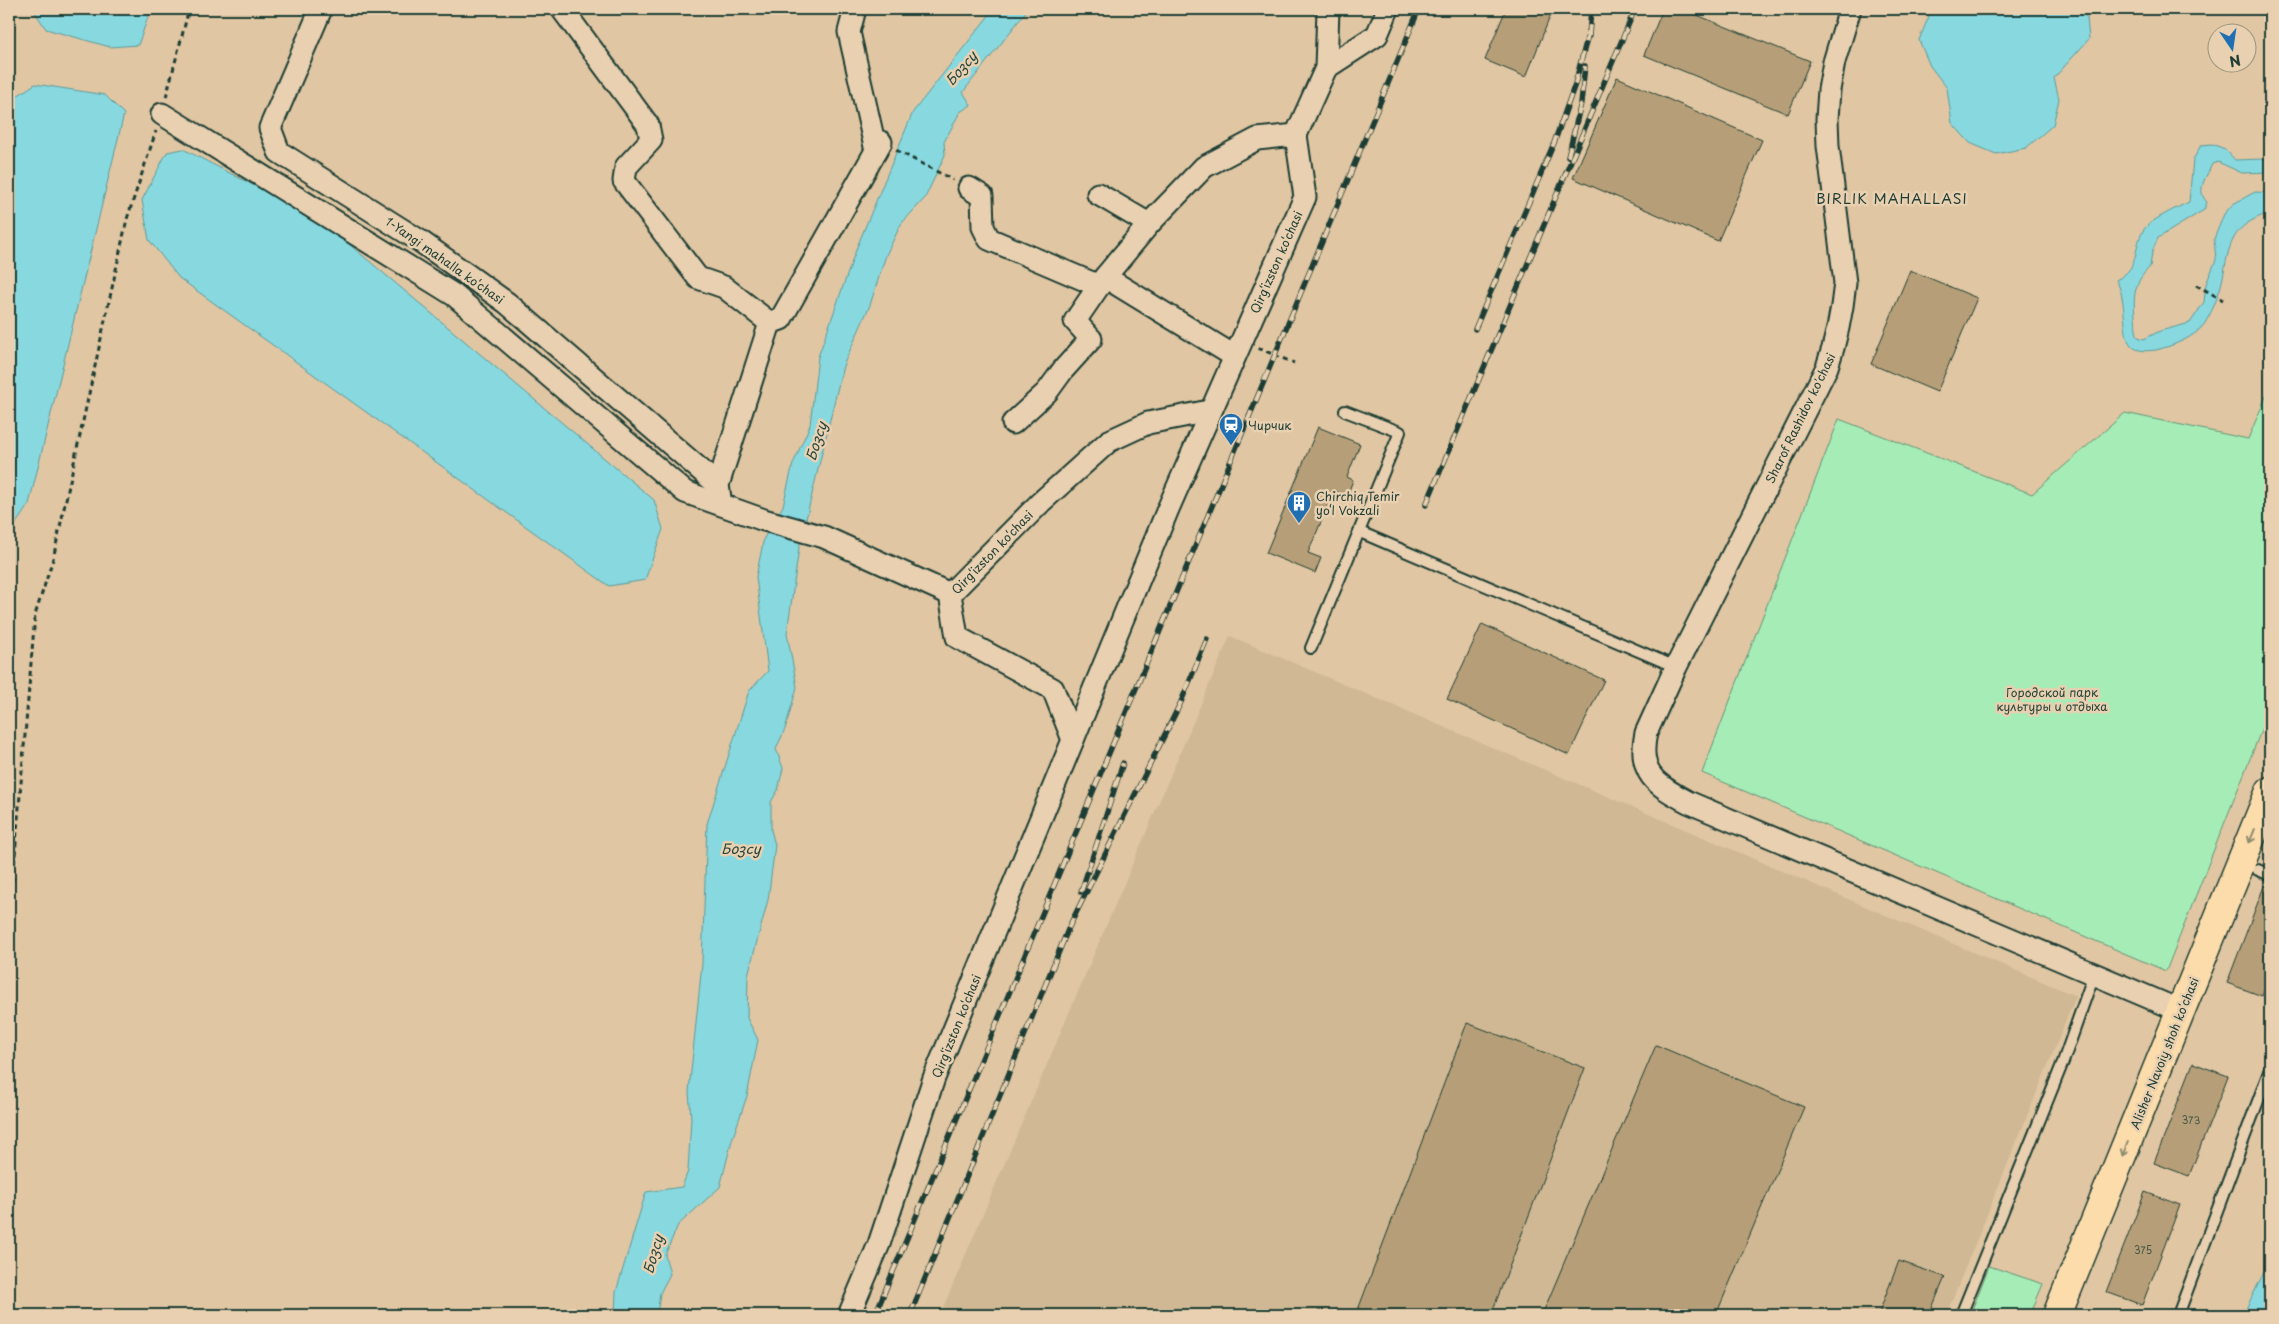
<svg xmlns="http://www.w3.org/2000/svg" width="2279" height="1324" viewBox="0 0 2279 1324" font-family="'Playpen Sans',sans-serif">
<rect width="100%" height="100%" fill="#e0c6a2"/>
<filter id="ink" filterUnits="userSpaceOnUse"><feTurbulence type="fractalNoise" baseFrequency=".02" numOctaves="2"/><feDisplacementMap in="SourceGraphic" scale="10" xChannelSelector="R" yChannelSelector="G"/><feConvolveMatrix kernelMatrix="1 2 1 2 8 2 1 2 1" color-interpolation-filters="sRGB"/></filter>
<g filter="url(#ink)">
<polygon fill="#cfb893" points="1230,636 2076,996 1946,1315 940,1315"/>
<g fill="#a6ecb7" stroke="#629476">
<polygon points="2270,387 2270,708 2166,971 1702,773 1839,419 2032,494 2125,413 2248,439"/>
<polygon points="1989,1266 2043,1284 2030,1315 1970,1315"/>
</g>
<g fill="#87d8df" stroke="#5d9a9b">
<polygon points="33,9 151,9 138,45 110,47 46,29"/>
<polygon points="994,9 1028,9 963,92 971,105 960,112 944,142 945,155 925,198 901,224 886,255 870,305 843,366 799,548 787,633 797,687 785,729 776,749 783,768 778,790 771,802 771,830 775,845 768,900 748,975 747,1018 758,1040 747,1096 732,1140 720,1187 678,1225 665,1255 670,1274 660,1293 657,1315 615,1315 616,1292 646,1192 682,1187 688,1171 691,1118 689,1091 702,964 707,824 749,691 768,671 756,577 764,538 783,506 793,464 810,425 818,357 857,247 913,112"/>
<polygon points="1932,9 1982,11 1994,9 2081,9 2087,18 2089,39 2054,78 2059,99 2053,125 2026,148 1996,154 1970,143 1952,123 1947,88 1930,66 1919,40"/>
<polygon points="35,84 105,95 124,114 29,504 15,525 9,528 9,108 11,100"/>
<path d="M 2212,144 L 2225,149 L 2235,160 L 2263,159 L 2270,161 L 2270,172 L 2242,173 L 2218,162 L 2212,164 C 2207,177 2195,190 2207,202 L 2204,210 L 2158,238 L 2152,252 L 2150,267 C 2134,282 2133,296 2135,317 C 2136,324 2135,330 2138,337 L 2144,339 L 2160,331 L 2190,323 L 2204,302 L 2206,284 L 2216,260 L 2214,239 L 2224,214 L 2233,204 L 2255,192 L 2270,193 L 2270,213 C 2264,214 2259,217 2253,220 C 2224,234 2228,266 2219,292 C 2216,302 2210,315 2205,323 C 2195,338 2172,346 2156,350 C 2148,351 2136,352 2131,345 C 2121,334 2128,300 2116,280 C 2141,267 2132,251 2143,231 C 2149,220 2177,208 2189,202 L 2193,160 L 2201,145 Z"/>
<polygon points="183,149 319,219 654,500 663,529 645,580 609,586 179,278 149,240 142,200 167,152"/>
<polygon points="2270,1260 2270,1315 2243,1315"/>
</g>
<g fill="#b69f78" stroke="#1f3d34">
<polygon points="1506,9 1553,9 1526,77 1485,60"/>
<polygon points="1663,9 1682,9 1810,61 1788,114 1644,55"/>
<polygon points="1617,77 1762,140 1718,241 1573,178"/>
<polygon points="1910,270 1977,298 1937,392 1871,364"/>
<polygon points="1318,427 1360,444 1347,477 1353,480 1347,496 1334,491 1308,553 1321,558 1315,573 1266,553"/>
<polygon points="1482,624 1604,680 1569,755 1447,699"/>
<polygon points="2266,881 2270,882 2270,975 2262,996 2227,983"/>
<polygon points="1467,1023 1585,1068 1491,1315 1356,1315"/>
<polygon points="1656,1045 1804,1107 1716,1315 1542,1315"/>
<polygon points="2193,1063 2228,1076 2189,1176 2154,1163"/>
<polygon points="2145,1192 2180,1205 2142,1305 2106,1292"/>
<polygon points="1899,1261 1945,1277 1929,1315 1878,1315"/>
</g>
<g fill="none" stroke-linecap="round" stroke-linejoin="round">
<defs>
<g id="lane">
<polyline points="1360,532 1676,667"/>
<polyline points="1311,648 1400,432 1345,411"/>
<polyline points="2258,870 2270,875"/>
<polyline points="1961,1315 2063,1062 2094,974"/>
<polyline points="2178,1315 2270,1069"/>
</g>
<g id="street">
<polyline points="321,9 270,128 279,152 420,241 507,303 718,485"/>
<polyline points="562,9 648,125 651,140 626,167 624,181 698,278 724,287 770,323"/>
<polyline points="855,9 849,32 876,151"/>
<path d="M 1850,9 L 1834,62 L 1829,90 L 1827,119 L 1828,146 L 1845,283 C 1842,312 1837,339 1827,367 L 1676,667 L 1646,733 C 1637,773 1656,785 1688,802 L 2181,1011"/>
<polyline points="1326,68 1377,35 1388,9"/>
<polyline points="162,114 454,295 685,492 764,520 824,537 950,594"/>
<polyline points="969,188 982,196 983,227 989,239 1099,286"/>
<polyline points="1098,194 1149,224"/>
<polyline points="1105,277 1234,356"/>
<polyline points="1013,423 1047,392 1063,370 1091,339 1075,321 1105,277 1149,224 1204,167 1257,139 1296,135"/>
<polyline points="720,498 718,485 770,323 781,319 881,142"/>
<polyline points="950,594 1041,502 1109,441 1148,423 1209,411"/>
<polyline points="950,594 957,637 1053,689 1073,740"/>
<polyline points="849,1315 879,1244 934,1078 1168,509 1305,197 1296,135 1326,68 1328,9"/>
</g>
<polyline id="primary" points="2057,1315 2270,791"/>
</defs>
<use href="#lane" stroke="#1f3d34" stroke-width="14"/>
<use href="#street" stroke="#1f3d34" stroke-width="25"/>
<use href="#primary" stroke="#1f3d34" stroke-width="31"/>
<g stroke="#1f3d34" stroke-width="3" stroke-dasharray="5 4" stroke-linecap="butt">
<polyline points="166,97 189,9"/>
<polyline points="896,150 953,180"/>
<polyline points="2196,285 2223,300"/>
<polyline points="1258,348 1294,363"/>
<polyline points="9,927 35,615 53,559 127,219 156,131"/>
</g>
<use href="#lane" stroke="#e8d0b0" stroke-width="10"/>
<use href="#street" stroke="#e8d0b0" stroke-width="21"/>
<use href="#primary" stroke="#fddcac" stroke-width="28"/>
<defs>
<g id="rail">
<polyline points="1589,36 1591,9"/>
<polyline points="1568,157 1581,103 1585,66"/>
<polyline points="1475,329 1554,143 1575,84 1589,31"/>
<polyline points="1426,505 1635,9"/>
<polyline points="1081,892 1123,763"/>
<polyline points="875,1315 1419,9"/>
<polyline points="910,1315 1069,927 1181,702 1207,639"/>
</g>
</defs>
<use href="#rail" stroke="#1f3d34" stroke-width="5.5"/>
<use href="#rail" stroke="#e8d0b0" stroke-width="4" stroke-dasharray="11" stroke-linecap="butt"/>
</g>
<defs><path id="oneway-shaft" d="M-6 0H5M1.5-3L5.5 0L1.5 3" fill="none" stroke-width="1.6" stroke-linecap="round" stroke-linejoin="round" transform="scale(1.25)"/></defs>
<g stroke="#8e8c70">
<use href="#oneway-shaft" transform="translate(2252 836) rotate(112)"/>
<use href="#oneway-shaft" transform="translate(2125 1149) rotate(112)"/>
</g>
</g>
<defs>
<symbol id="station-pin" viewBox="-11 -11 22 30"><path d="M0 17L-7.5 6A9.5 9.5 0 1 1 7.5 6Z" fill="#1f6fb2" stroke="#e8d0b0"/><path d="M-3-6H3Q5-6 5-4V2Q5 4 3 4L4.5 6H3L1.5 4h-3L-3 6H-4.5L-3 4Q-5 4-5 2V-4Q-5-6-3-6ZM-3.5-4v3h7v-3ZM-3.5 1v1.5H-2V1ZM2 1v1.5H3.5V1Z" fill="#fff"/></symbol>
<symbol id="building-pin" viewBox="-11 -11 22 30"><path d="M0 17L-7.5 6A9.5 9.5 0 1 1 7.5 6Z" fill="#1f6fb2" stroke="#e8d0b0"/><path d="M-4-6H4V6H1V3H-1V6H-4ZM-2.5-4.3h1.7v1.8h-1.7ZM.8-4.3h1.7v1.8H.8ZM-2.5-1h1.7V.8h-1.7ZM.8-1h1.7V.8H.8Z" fill="#fff"/></symbol>
</defs>
<g fill-rule="evenodd">
<use href="#station-pin" x="1217" y="411" width="28" height="38"/>
<use href="#building-pin" x="1285" y="489" width="28" height="38"/>
</g>
<g text-anchor="middle" dominant-baseline="central" stroke-width="5" stroke-linejoin="round" paint-order="stroke">
<g font-size="10" fill="#455645">
<text x="2191" y="1119">373</text>
<text x="2143" y="1249">375</text>
</g>
<g font-size="12" fill="#1f3d34" stroke="#e8d0b0">
<text transform="translate(445 260) rotate(35)">1-Yangi mahalla ko‘chasi</text>
<text transform="translate(1276 262) rotate(-66)">Qirg‘izston ko‘chasi</text>
<text transform="translate(1800 418) rotate(-64)">Sharof Rashidov ko'chasi</text>
<text transform="translate(992 552) rotate(-46)">Qirg‘izston ko‘chasi</text>
<text transform="translate(956 1026) rotate(-68)">Qirg‘izston ko‘chasi</text>
<text transform="translate(2164 1053) rotate(-68)">Alisher Navoiy shoh koʻchasi</text>
</g>
<g font-size="12" fill="#1f3d34" stroke="#e8d0b0" text-anchor="start">
<text x="1248" y="425">Чирчик</text>
<text x="1316" y="496">Chirchiq Temir<tspan x="1316" dy="14">yo‘l Vokzali</tspan></text>
</g>
<g font-size="12" fill="#26463b" stroke="#e8d0b0">
<text x="2052" y="692">Городской парк<tspan x="2052" dy="14">культуры и отдыха</tspan></text>
</g>
<g font-size="14" font-style="italic" fill="#24453d" stroke="#e8d0b0">
<text transform="translate(961 68) rotate(-49)">Бозсу</text>
<text transform="translate(816 441) rotate(-72)">Бозсу</text>
<text x="741" y="848">Бозсу</text>
<text transform="translate(653 1254) rotate(-74)">Бозсу</text>
</g>
<g font-size="14" letter-spacing="1" fill="#1f3d34" stroke="#e8d0b0">
<text x="1892" y="198">BIRLIK MAHALLASI</text>
</g>
</g>
<rect width="2279" height="1324" fill="none" stroke="#e8d0b0" stroke-width="30"/>
<rect x="15" y="15" width="2249" height="1294" fill="none" stroke="#1f3d34" stroke-width="2" filter="url(#ink)"/>
<g transform="translate(2232 48) rotate(167)"><circle r="24" fill="#e8d0b0" stroke="#98957e"/>
<path d="M0-4L9 19L0 12L-9 19Z" fill="#1f6fb2"/>
<text y="-8" font-size="14" font-weight="bold" text-anchor="middle" fill="#1f3d34">N</text>
</g>
</svg>
